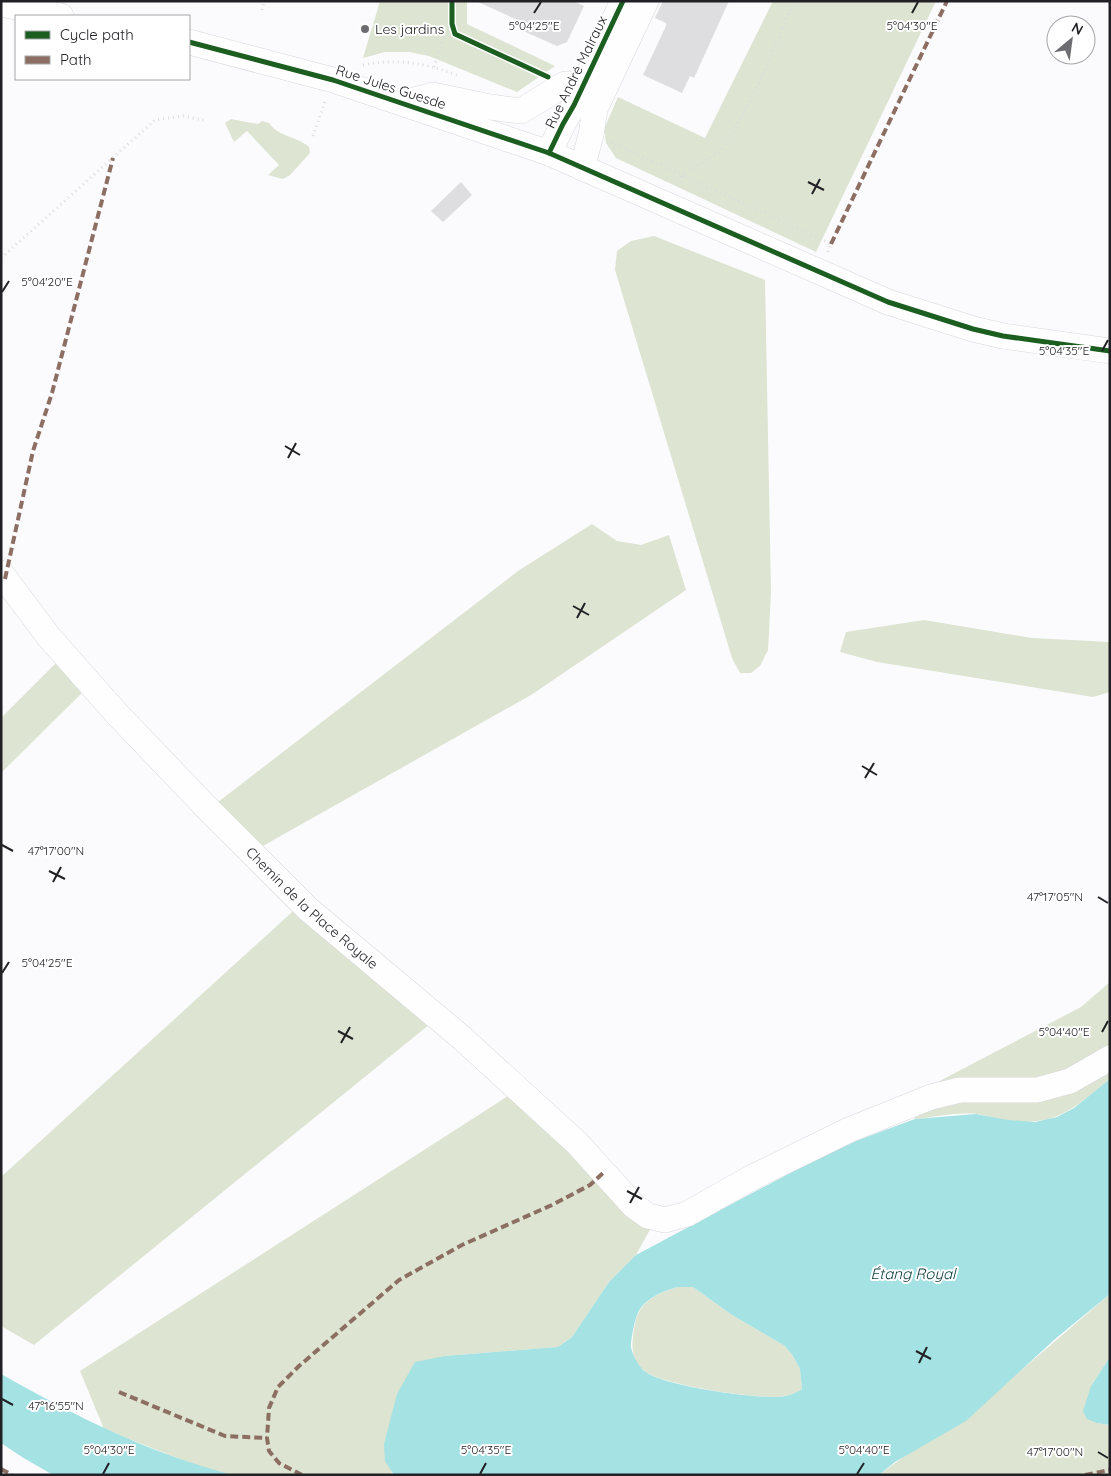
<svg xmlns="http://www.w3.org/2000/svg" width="1111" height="1476" viewBox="0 0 1111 1476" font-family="Quicksand,sans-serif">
<rect width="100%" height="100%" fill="#fbfbfe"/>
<g fill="#dde4d1">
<polygon points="380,1 467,1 467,24 555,66 517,92 429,56 409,52 385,52 363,58"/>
<polygon points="773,1 936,1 816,252 616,158 606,143 604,129 618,97 705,138"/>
<path d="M 231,119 L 258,124 L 262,121 L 269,123 C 278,137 297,136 309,147 L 310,153 L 290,175 L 283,179 L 268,175 L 279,165 L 247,131 L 234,142 L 225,123 Z"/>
<polygon points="654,236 765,280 771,591 769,633 768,650 760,666 751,673 740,673 732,658 615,270 617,251 631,241"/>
<polygon points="592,524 617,541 641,545 669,535 686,590 531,695 261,847 218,802 518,571"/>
<polygon points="924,620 1032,638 1110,642 1110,692 1093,697 877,662 840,652 846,632"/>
<polygon points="65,654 90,685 1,773 1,718"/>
<polygon points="302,903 435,1020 34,1345 1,1326 1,1177"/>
<path d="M 1110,982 L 1110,1079 C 1075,1107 1056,1128 1007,1120 C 997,1119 987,1115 977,1114 C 957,1112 935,1117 915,1119 L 907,1098 L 1081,1007 Z"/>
<polygon points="516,1091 652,1226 636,1255 609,1282 572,1337 558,1347 445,1356 391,1473 394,1475 233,1475 195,1465 104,1429 80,1371"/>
<path d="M 678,1287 L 693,1287 L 732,1315 L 785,1346 L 793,1356 L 800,1369 L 802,1389 C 795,1394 785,1397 777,1397 C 753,1398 660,1385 643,1370 C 629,1358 632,1340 635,1324 C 639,1301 658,1293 678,1287 Z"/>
<polygon points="1110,1294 1110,1357 1091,1386 1097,1423 1110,1425 1110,1475 879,1475 1018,1373"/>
</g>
<g fill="#a4e2e3" fill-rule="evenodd">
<path d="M 1110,1079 L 1110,1294 L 1055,1339 L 966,1421 L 895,1462 L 879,1475 L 394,1475 L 385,1461 L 384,1444 L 397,1394 L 415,1362 L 445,1356 L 558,1347 L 572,1337 L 609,1282 L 636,1255 L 837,1148 L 915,1119 L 976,1114 L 1008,1120 L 1035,1122 L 1057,1117 L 1074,1108 ZM 678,1287 L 693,1287 L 732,1315 L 785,1346 L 793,1356 L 800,1369 L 802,1389 C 795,1394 785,1397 777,1397 C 752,1398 660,1386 643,1370 C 638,1365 632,1354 631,1347 C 631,1339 635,1316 640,1309 C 649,1296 664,1291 678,1287 Z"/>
<polygon points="1110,1357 1110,1425 1097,1423 1087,1419 1083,1411 1091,1386"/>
<path d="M 1,1374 C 75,1416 151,1454 233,1475 L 53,1475 L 22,1457 L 1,1443 Z"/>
</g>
<g fill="#dedee1">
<polygon points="476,1 573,1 584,6 567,42 557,46 521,30 524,23"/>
<polygon points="663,1 729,1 694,78 690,76 682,93 643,75 666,26 666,23 655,18"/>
<polygon points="461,182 472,195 443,222 431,211"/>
</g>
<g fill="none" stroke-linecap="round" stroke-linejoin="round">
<defs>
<g id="minor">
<polyline points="1,4 61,16"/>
<polyline points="189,42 333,80 549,153 888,302 973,329 1003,336 1110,351"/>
<polyline points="406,102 433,95 490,107 521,111 565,84 584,84"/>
<polyline points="549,153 563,124 574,105 623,1"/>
<polyline points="582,168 591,135 595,109 646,1"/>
<path id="s1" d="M 1,573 L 49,637 L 117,714 L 209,810 L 308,909 L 462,1038 L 577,1143 L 634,1206 L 648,1216 L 665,1220 L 687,1214 L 751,1178 L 849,1130 L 931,1097 L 960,1090 L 1037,1090 L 1070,1081 L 1110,1058"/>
</g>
</defs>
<use href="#minor" stroke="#d8d8db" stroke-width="26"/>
<g stroke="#dcdcdc" stroke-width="3" stroke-dasharray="1 4" stroke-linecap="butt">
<polyline points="262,10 264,1"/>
<path d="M 363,65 C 398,58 424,63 457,75"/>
<polyline points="434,67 445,33 453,28"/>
<polyline points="313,136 325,101"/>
<polyline points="611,142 831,244 828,252"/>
<polyline points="677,186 683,174 720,152 733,132 762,77 794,1"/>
<polyline points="1,258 155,120 183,116 207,121"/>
</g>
<use href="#minor" stroke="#fefeff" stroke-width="25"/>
<g stroke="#8d6e63" stroke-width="4" stroke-dasharray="8 4" stroke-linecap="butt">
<polyline points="831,244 947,1"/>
<polyline points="5,579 33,451 52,393 113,158"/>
<polyline points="119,1392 225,1436 267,1438"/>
<polyline points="1,1469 12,1475"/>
<polyline points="302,1475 279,1463 269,1451 267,1438 269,1408 278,1387 299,1366 399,1280 462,1245 552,1205 590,1185 603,1173"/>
<polyline points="1085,1475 1110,1470"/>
</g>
<defs>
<g id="cycleway">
<polyline points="452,1 452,24 455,34 548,77"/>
<polyline points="189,42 333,80 549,153 888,302 973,329 1003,336 1110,351"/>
<polyline points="549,153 563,124 574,105 623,1"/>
</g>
</defs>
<use href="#cycleway" stroke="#fff" stroke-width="8"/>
<use href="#cycleway" stroke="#1b5e20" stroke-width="5"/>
</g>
<path fill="none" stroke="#212125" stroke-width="2" d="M 534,13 L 541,2M 912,13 L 918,2M 808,182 L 824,190M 812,194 L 820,179M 2,292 L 9,281M 1102,351 L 1108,340M 285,446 L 300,455M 288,458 L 296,443M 573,606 L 589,615M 577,618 L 585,603M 862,766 L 877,775M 865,778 L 874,763M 2,845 L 13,851M 49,871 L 65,879M 53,882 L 61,867M 1098,897 L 1108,903M 2,973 L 9,962M 338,1031 L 353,1039M 1102,1032 L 1108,1021M 341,1043 L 350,1027M 627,1191 L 642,1199M 630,1203 L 639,1187M 916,1351 L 931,1359M 919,1363 L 927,1347M 2,1399 L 13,1405M 1098,1452 L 1108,1458M 103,1474 L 109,1463M 480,1474 L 486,1463M 857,1474 L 864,1463"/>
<circle fill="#6d6d71" stroke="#fff" stroke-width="2" cx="365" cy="29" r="5"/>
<g text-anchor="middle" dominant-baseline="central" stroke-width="4" stroke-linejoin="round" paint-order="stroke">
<g font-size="14" fill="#212125" stroke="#fff" text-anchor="start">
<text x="375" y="29">Les jardins</text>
</g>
<g font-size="14" fill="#212125" stroke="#fff">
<text transform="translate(576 72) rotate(-64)">Rue André Malraux</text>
<text transform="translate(391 87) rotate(18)">Rue Jules Guesde</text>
<text stroke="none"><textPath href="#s1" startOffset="458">Chemin de la Place Royale</textPath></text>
</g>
<g font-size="15" font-style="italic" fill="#093636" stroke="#fff">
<text x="913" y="1273">Étang Royal</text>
</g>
</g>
<g font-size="12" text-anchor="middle" fill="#212125" stroke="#fff" stroke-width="4" stroke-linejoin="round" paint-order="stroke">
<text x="534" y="30">5°04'25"E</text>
<text x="912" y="30">5°04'30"E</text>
<text x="47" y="286">5°04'20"E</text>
<text x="1064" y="355">5°04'35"E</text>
<text x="56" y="855">47°17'00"N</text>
<text x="1055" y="901">47°17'05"N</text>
<text x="47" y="967">5°04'25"E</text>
<text x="1064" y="1036">5°04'40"E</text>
<text x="56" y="1410">47°16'55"N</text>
<text x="109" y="1454">5°04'30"E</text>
<text x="486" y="1454">5°04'35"E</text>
<text x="864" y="1454">5°04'40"E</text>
<text x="1055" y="1456">47°17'00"N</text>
</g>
<rect width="1111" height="1476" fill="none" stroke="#212125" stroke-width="5"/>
<rect x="15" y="15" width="175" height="65" fill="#ffffff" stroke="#a6a6a8"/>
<rect x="25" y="31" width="25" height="8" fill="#1b5e20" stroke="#a6a6a8"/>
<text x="60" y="40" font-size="15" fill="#212125">Cycle path</text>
<rect x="25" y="56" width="25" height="8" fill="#8d6e63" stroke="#a6a6a8"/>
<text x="60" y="65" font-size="15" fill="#212125">Path</text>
<g transform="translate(1071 40) rotate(29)"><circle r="24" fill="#ffffff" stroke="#a6a6a8"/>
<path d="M0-4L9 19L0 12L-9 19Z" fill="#6d6d71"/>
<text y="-8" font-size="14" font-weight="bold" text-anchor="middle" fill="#212125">N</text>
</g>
</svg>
